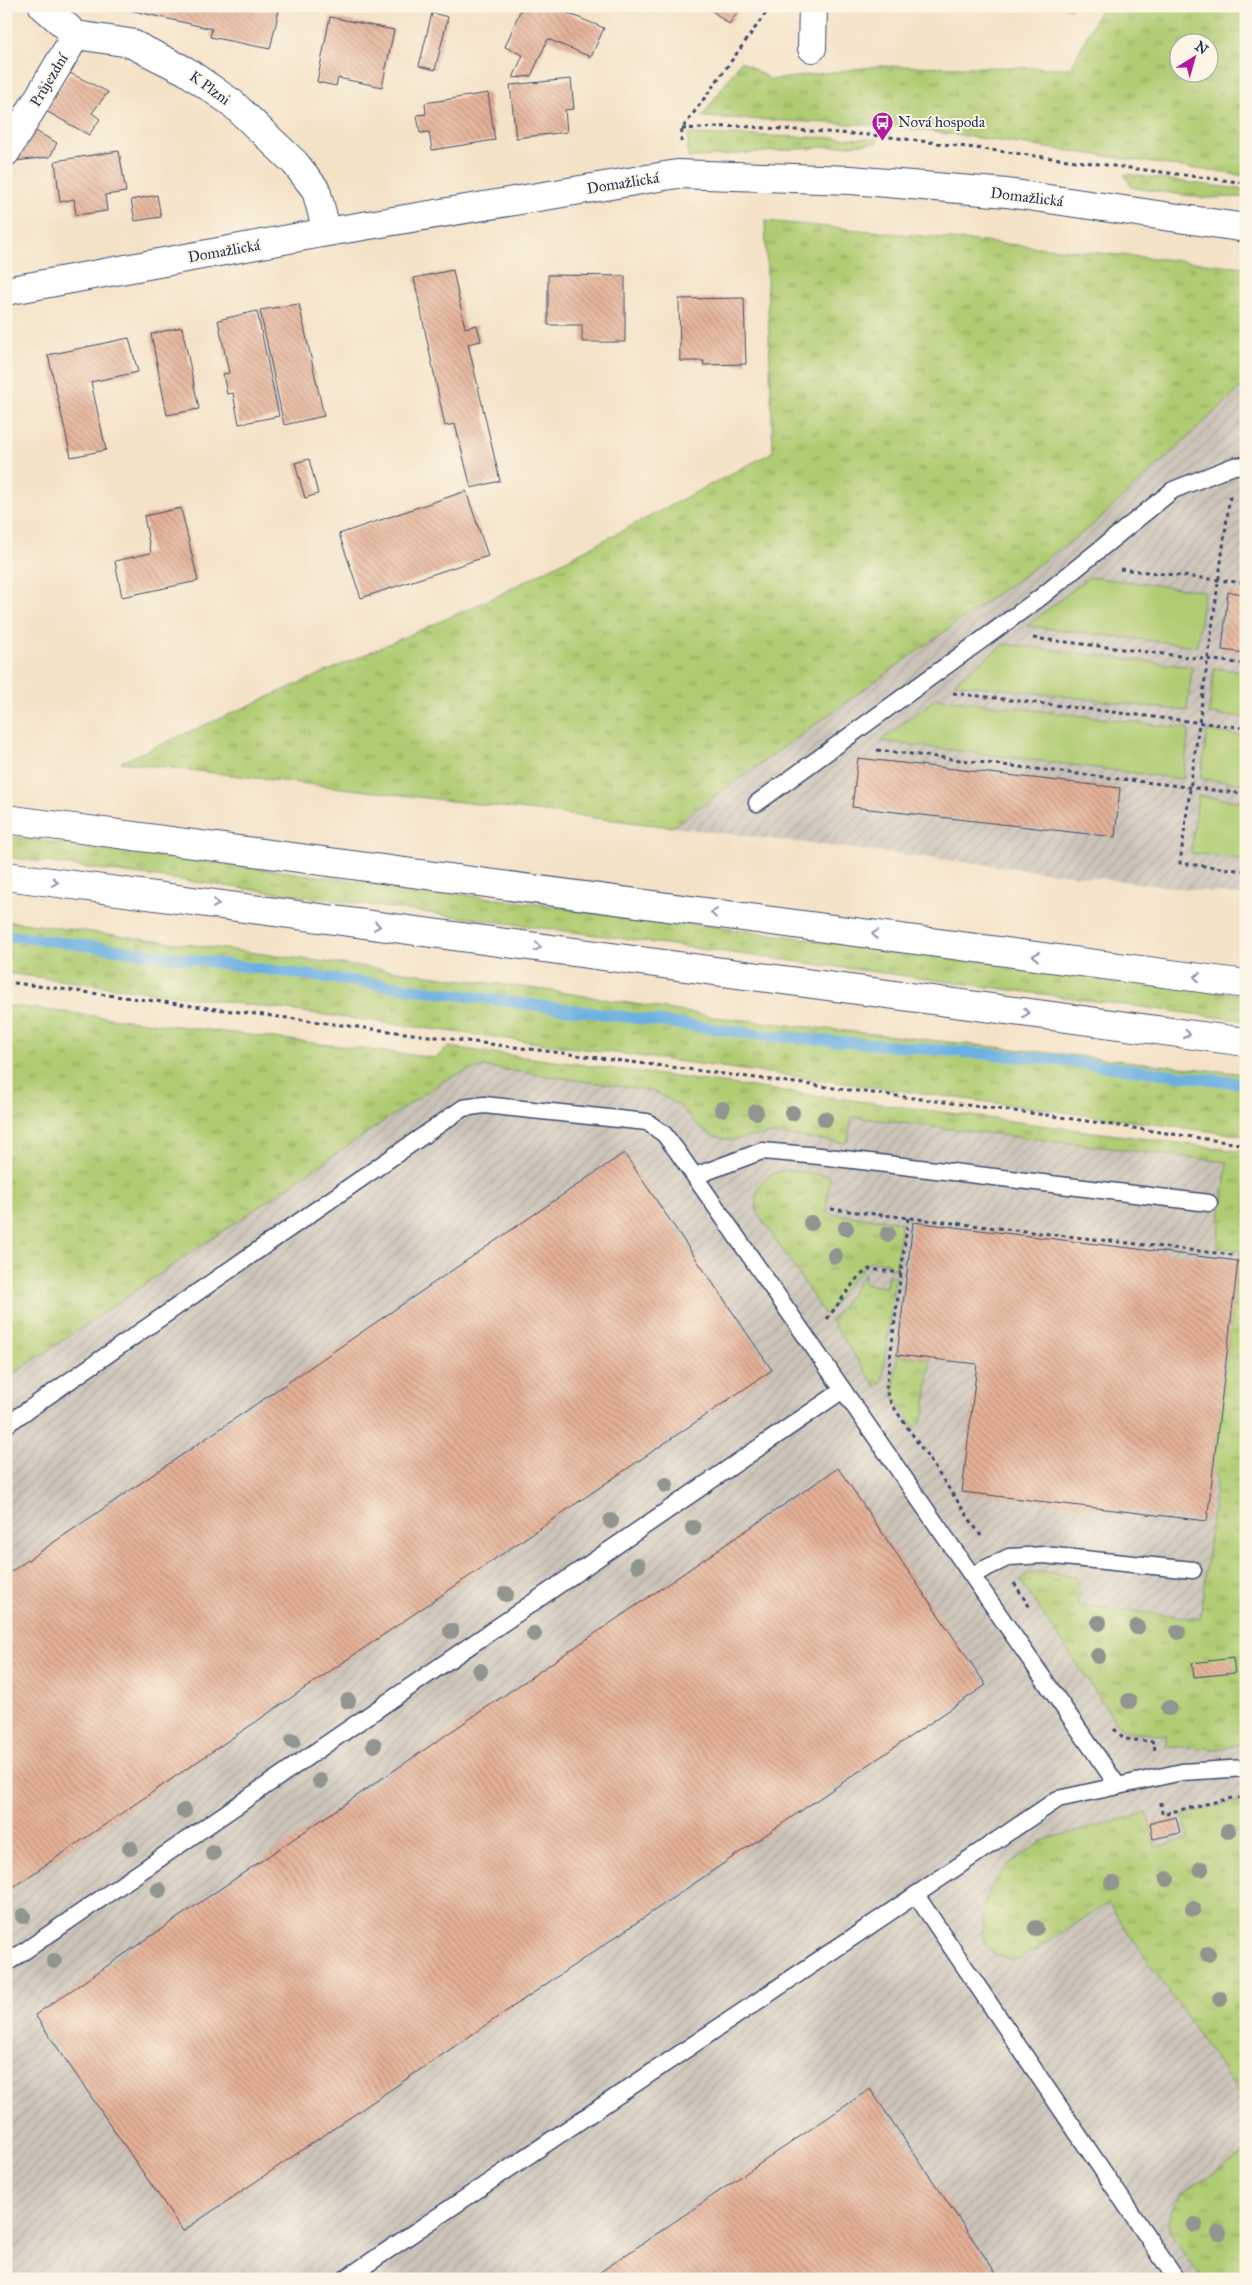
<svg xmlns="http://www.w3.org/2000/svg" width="1252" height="2285" viewBox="0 0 1252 2285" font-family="'IM FELL Great Primer',serif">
<defs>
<pattern id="industrial-furrows" width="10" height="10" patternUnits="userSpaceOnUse" patternTransform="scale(1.25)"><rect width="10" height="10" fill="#cbc3b8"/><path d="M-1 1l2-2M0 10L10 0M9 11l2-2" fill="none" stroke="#aea8a1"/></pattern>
<pattern id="grass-tufts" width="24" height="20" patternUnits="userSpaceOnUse" patternTransform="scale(1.25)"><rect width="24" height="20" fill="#b0cc72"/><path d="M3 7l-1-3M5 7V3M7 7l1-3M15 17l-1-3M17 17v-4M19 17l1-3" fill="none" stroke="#8ea661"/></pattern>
<pattern id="building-back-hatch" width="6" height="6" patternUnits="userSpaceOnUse" patternTransform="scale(1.25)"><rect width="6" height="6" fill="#e5b196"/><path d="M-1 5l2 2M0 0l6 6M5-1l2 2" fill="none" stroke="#b9907e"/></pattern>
</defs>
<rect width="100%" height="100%" fill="#fcf5e5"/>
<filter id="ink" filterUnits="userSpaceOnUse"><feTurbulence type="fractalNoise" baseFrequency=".02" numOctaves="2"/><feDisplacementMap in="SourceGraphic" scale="10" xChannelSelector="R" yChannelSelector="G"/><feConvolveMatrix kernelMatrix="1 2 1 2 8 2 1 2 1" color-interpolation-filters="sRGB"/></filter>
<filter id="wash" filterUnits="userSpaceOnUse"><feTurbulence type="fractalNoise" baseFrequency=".0096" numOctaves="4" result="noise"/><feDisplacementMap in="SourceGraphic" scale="20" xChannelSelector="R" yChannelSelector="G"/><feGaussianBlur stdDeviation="1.12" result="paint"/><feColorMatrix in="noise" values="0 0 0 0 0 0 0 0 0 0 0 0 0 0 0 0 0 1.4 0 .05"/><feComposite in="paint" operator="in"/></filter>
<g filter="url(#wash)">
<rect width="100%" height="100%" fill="#f4e2c7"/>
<g fill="url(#industrial-furrows)">
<polygon points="1246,383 1246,896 672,827 1092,526"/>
<polygon points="6,1005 1246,1164 1246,2279 17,2279 6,2264"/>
</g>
<g fill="url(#grass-tufts)" stroke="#667e68" fill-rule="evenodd">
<path d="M 1102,6 L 1246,6 L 1246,176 L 893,126 L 702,117 L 741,61 L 771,80 L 879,66 L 1071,68 ZM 1210,42 L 1210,72 L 1180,72 L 1180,42 Z"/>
<polygon points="688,134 878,139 876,143 688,158"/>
<polygon points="1124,174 1246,190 1246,197 1206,198 1135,188 1131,186"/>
<polygon points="765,221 1246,267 1246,383 1092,526 672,827 121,762 493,598 773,452"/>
<polygon points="6,836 1246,995 1246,1021 6,857"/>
<polygon points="6,921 560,992 716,1017 1246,1074 1246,1136 6,973"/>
<path d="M 6,1005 L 436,1058 L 447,1047 L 1246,1152 L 1246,1743 L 1218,1749 L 1166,1746 L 1166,1735 L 1135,1733 L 1126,1731 L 1118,1725 L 1020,1580 C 1032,1566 1059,1575 1075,1577 L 1079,1583 L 1077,1605 L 1200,1619 L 1217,1476 L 1212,1475 L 1238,1261 L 1240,1260 L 1241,1251 L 1217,1247 L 1227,1162 L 852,1117 L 848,1141 L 844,1143 L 775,1134 L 730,1140 L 713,1136 L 701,1129 L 680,1106 L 653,1091 L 485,1067 L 461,1073 L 443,1081 L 6,1379 Z"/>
<path d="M 787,1170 L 830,1176 L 826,1213 L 901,1222 L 896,1269 L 889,1268 L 889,1263 L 870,1261 L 844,1289 L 826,1316 L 757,1212 C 753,1187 761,1174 787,1170 Z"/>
<polygon points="865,1274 864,1284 886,1287 888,1275 895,1276 882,1382 876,1387 831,1321"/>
<polygon points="897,1355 930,1359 925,1414 921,1422 915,1428 893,1396"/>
<polygon points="1231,1802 1246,1802 1246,2104 1108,1903 1021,1959 1010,1960 996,1955 985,1945 982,1935 984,1906 989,1891 997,1877 1008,1865 1046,1839 1147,1813 1156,1847 1189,1839 1183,1815"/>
<polygon points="1246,2151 1246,2279 1202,2279 1173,2237 1169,2224 1170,2212 1182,2194"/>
</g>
<g fill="#b0cc72" stroke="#667e68">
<polygon points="1089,577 1204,591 1197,646 1027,626"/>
<polygon points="1004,644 1192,667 1187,711 954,683"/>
<polygon points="1214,668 1246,672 1246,718 1209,714"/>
<polygon points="936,698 1189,729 1183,779 880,741"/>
<polygon points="1207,731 1246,736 1246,784 1201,779"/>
<polygon points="1198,796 1246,802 1246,860 1191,853"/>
</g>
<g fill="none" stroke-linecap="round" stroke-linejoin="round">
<polyline stroke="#6cb0e2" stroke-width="11" points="6,935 761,1035 1057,1060 1246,1084"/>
</g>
<g id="blocks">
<g fill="url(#building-back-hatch)">
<polygon points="112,6 280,6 270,49 210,37 212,29"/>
<polygon points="522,6 550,6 604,28 591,57 548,39 531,76 513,78 523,55 505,47"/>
<polygon points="706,6 742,6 729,24"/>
<polygon points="1061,6 1074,6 1071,11"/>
<polygon points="432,13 448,17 435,70 419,66"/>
<polygon points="330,17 394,30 382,87 338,78 336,86 317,82"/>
<polygon points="70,73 108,92 92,113 100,119 89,135 44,110"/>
<polygon points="571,79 574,109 565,110 567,132 516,138 510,85"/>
<polygon points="488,93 495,140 432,150 429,132 420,133 417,115 426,114 425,103"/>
<polygon points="30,128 57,143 50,157 14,161"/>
<polygon points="119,151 126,192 105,195 107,211 76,215 74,199 60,202 55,161"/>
<polygon points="157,195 161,217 135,221 131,200"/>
<polygon points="453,270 465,328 477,325 481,341 468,344 500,481 471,488 455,424 445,426 414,278"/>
<polygon points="548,275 625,276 625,342 582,342 582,325 548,325"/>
<polygon points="744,298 746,364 703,365 704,361 680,361 679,299"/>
<polygon points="299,304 324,416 284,425 260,310"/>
<polygon points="257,311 279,416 239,424 233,393 227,394 223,374 229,373 218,320"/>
<polygon points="182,327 199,409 167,415 151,334"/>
<polygon points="129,338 138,372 91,382 106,450 71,457 48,355"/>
<polygon points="309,459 318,494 305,498 295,463"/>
<polygon points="466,491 488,556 361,598 339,534"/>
<polygon points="181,508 198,581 122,597 115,561 151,553 144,516"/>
<polygon points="1228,592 1246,594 1246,653 1222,650"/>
<polygon points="858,758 1120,788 1115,837 852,807"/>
<polygon points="624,1153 772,1370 6,1892 6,1575"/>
<polygon points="913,1222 1238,1261 1207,1521 962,1492 977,1364 897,1355"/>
<polygon points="838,1468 986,1685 183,2231 35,2015"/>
<polygon points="1233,1658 1235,1673 1194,1677 1192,1663"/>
<polygon points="1176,1817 1180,1833 1153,1839 1150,1823"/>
<polygon points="870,2089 1000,2279 590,2279"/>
</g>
</g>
</g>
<g filter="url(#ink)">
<use href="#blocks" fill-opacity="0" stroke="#3c4a6e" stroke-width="1"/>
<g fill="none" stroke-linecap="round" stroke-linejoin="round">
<defs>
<g id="service">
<polyline points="757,803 1041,597 1173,490 1234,466 1246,465"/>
<polyline points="695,1176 762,1151 820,1156 1209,1203"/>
<polyline points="6,1425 463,1108 484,1105 647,1122 664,1134 677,1151 1118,1786"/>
<polyline points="972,1575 1009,1557 1044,1555 1193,1570"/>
<polyline points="916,1895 1176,2279"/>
<polyline points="10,1961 843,1390"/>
<polyline points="345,2279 1058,1799 1182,1772 1246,1768"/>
</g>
<g id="minor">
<polyline points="43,6 76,35 130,43 186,71 232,103 295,163 316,190 327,232"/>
<polyline points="812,48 813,6"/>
<polyline points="6,152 76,35"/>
</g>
<polyline id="tertiary" points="6,291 327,232 677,174 851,180 1007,193 1246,228"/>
<g id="trunk">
<polyline points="6,819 1246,984"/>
<polyline points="6,876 1246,1042"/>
</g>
</defs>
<use href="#service" stroke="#3c4a6e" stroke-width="19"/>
<use href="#minor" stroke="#3c4a6e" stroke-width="30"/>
<use href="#tertiary" stroke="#3c4a6e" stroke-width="30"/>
<use href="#trunk" stroke="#3c4a6e" stroke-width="30"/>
<g stroke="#3c4a6e" stroke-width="3" stroke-dasharray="4 4" stroke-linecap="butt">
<polyline points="682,129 738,126 882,136 1246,183"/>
<polyline points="681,142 682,129 771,6"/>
<polyline points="1230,496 1180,863 1246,871"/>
<polyline points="1120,569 1246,583"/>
<polyline points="1033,638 1246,664"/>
<polyline points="953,693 1246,728"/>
<polyline points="877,750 1246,794"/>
<polyline points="6,982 1053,1116 1246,1145"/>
<polyline points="831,1209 1233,1255"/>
<polyline points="908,1218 886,1390 891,1403 983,1539"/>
<polyline points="827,1319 858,1277 869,1269 901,1273"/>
<polyline points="1014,1583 1031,1609"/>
<polyline points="1114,1729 1125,1739 1154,1742 1155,1752"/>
<polyline points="1238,1798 1246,1798"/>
<polyline points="1161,1802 1162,1814 1232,1798"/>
</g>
<use href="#service" stroke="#fff" stroke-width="16"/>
<use href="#minor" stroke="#fff" stroke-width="28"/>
<use href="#tertiary" stroke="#fff" stroke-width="28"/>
<use href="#trunk" stroke="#fff" stroke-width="28"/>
</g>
<g fill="#919590">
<circle cx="722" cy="1109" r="8"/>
<circle cx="756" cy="1112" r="8"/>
<circle cx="792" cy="1113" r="8"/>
<circle cx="825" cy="1119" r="8"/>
<circle cx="811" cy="1223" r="8"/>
<circle cx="846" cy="1228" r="8"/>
<circle cx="888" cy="1234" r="8"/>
<circle cx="835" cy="1256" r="8"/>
<circle cx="666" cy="1485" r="8"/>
<circle cx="611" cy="1521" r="8"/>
<circle cx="693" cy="1528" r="8"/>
<circle cx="638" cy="1565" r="8"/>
<circle cx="506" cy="1594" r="8"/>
<circle cx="1099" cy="1623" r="8"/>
<circle cx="1137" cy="1627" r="8"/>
<circle cx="451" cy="1631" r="8"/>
<circle cx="1178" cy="1632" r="8"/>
<circle cx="534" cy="1634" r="8"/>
<circle cx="1098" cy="1656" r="8"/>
<circle cx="480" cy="1671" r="8"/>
<circle cx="348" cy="1701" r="8"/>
<circle cx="1129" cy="1701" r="8"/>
<circle cx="1169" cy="1708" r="8"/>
<circle cx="293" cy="1741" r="8"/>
<circle cx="374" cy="1745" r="8"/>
<circle cx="320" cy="1781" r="8"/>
<circle cx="184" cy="1811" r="8"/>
<circle cx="1228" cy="1831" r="8"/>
<circle cx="130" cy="1848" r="8"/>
<circle cx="213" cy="1853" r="8"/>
<circle cx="1201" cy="1869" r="8"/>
<circle cx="1167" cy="1879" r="8"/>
<circle cx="1112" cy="1883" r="8"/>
<circle cx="159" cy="1890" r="8"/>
<circle cx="1193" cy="1909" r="8"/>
<circle cx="23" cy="1916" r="8"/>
<circle cx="1036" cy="1928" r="8"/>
<circle cx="1208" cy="1954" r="8"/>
<circle cx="54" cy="1961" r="8"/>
<circle cx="1220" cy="1999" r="8"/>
<circle cx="1195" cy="2225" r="8"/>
<circle cx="1219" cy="2233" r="8"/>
</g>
<defs><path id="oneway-chevron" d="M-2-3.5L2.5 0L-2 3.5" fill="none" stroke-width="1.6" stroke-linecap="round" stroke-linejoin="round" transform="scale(1.25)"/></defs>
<g stroke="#8d97ae">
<use href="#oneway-chevron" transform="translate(55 882) rotate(8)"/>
<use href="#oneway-chevron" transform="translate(216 904) rotate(8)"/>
<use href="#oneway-chevron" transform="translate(714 913) rotate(-172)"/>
<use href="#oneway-chevron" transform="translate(377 926) rotate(8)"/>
<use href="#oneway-chevron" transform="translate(875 934) rotate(-172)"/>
<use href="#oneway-chevron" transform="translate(538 947) rotate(8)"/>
<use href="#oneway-chevron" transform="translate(1036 956) rotate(-172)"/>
<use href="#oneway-chevron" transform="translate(1197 977) rotate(-172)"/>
<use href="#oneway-chevron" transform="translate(1026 1013) rotate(8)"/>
<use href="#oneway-chevron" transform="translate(1187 1034) rotate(8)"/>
</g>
</g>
<defs>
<symbol id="bus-pin" viewBox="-11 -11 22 30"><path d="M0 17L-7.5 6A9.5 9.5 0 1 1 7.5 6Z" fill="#b5179e" stroke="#fcf5e5"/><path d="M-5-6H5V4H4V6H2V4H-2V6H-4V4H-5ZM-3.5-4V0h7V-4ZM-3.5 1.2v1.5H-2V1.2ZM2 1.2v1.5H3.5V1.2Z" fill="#fff"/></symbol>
</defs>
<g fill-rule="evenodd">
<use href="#bus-pin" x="870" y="110" width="25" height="34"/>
</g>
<g text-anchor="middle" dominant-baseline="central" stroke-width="4" stroke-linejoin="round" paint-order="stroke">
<g font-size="15" fill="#1b2f5e" stroke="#fcf5e5">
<text transform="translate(49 80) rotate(-59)">Průjezdní</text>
<text transform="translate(210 88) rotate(36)">K Plzni</text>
<text transform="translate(623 183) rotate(-9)">Domažlická</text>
<text transform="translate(1027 197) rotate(7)">Domažlická</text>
<text transform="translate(224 251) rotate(-10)">Domažlická</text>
</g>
<g font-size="15" fill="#1b2f5e" stroke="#fcf5e5" text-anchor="start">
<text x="898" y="122">Nová hospoda</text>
</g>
</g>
<rect width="1252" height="2285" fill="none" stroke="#fcf5e5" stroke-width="25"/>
<g transform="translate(1194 58) rotate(37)"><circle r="24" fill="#fcf5e5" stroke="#a2a6af"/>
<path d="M0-4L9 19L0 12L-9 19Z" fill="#b5179e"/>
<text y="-8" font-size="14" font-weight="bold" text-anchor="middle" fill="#1b2f5e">N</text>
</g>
</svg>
